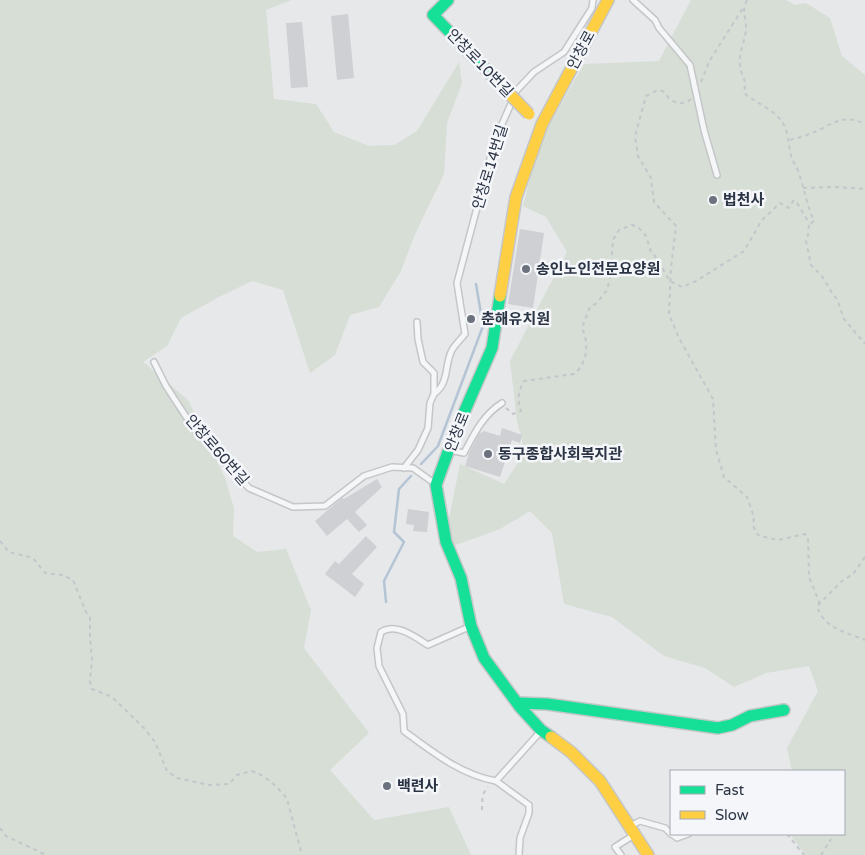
<svg xmlns="http://www.w3.org/2000/svg" width="865" height="855" viewBox="0 0 865 855" font-family="'Varela Round','Noto Sans KR',sans-serif">
<rect width="100%" height="100%" fill="#e6e8ea"/>
<g fill="#d6ded6">
<polygon points="0,0 291,0 266,10 274,99 316,104 334,132 369,146 394,145 417,131 459,62 462,83 447,123 444,174 415,234 401,271 379,307 350,315 335,355 310,373 283,290 252,281 217,298 181,318 167,346 143,362 188,400 225,478 234,508 233,536 257,552 286,549 311,610 304,648 369,733 330,770 374,820 449,807 471,855 0,855"/>
<polygon points="691,0 786,0 795,5 806,3 830,18 842,56 865,75 865,855 805,855 790,834 844,834 844,771 792,771 787,748 818,691 809,666 766,673 734,687 705,668 664,656 612,617 564,604 552,533 530,511 500,529 453,546 448,524 460,464 504,484 525,452 517,421 510,361 567,252 546,217 523,206 539,143 584,64 659,61"/>
</g>
<g fill="none" stroke-linecap="round" stroke-linejoin="round">
<g stroke="#b4c4d5" stroke-width="2.5">
<polyline points="421,464 438,446 483,326 476,284"/>
<polyline points="386,602 384,581 404,542 394,532 399,489 411,476"/>
</g>
</g>
<g fill="#ced0d3">
<polygon points="348,14 354,78 337,80 331,16"/>
<polygon points="302,22 308,87 291,88 286,23"/>
<polygon points="520,229 544,233 533,308 508,304"/>
<polygon points="502,428 522,435 520,443 512,440 500,477 465,466 469,453 479,434 484,431 500,436"/>
<polygon points="377,479 382,487 355,512 367,525 359,532 347,519 327,536 315,521 342,498 344,499"/>
<polygon points="408,509 429,512 427,532 413,531 414,525 406,524"/>
<polygon points="366,536 377,547 352,574 364,584 355,597 325,574 335,561 339,564"/>
</g>
<g fill="none" stroke-linecap="round" stroke-linejoin="round">
<defs>
<g id="lane">
<polyline points="633,0 655,20 659,28 690,65 704,130 717,175"/>
<polyline points="154,362 166,386 194,429 249,488 293,507 325,506 364,476 392,467 413,468 434,483"/>
<path d="M 434,394 C 450,382 444,365 452,350 C 455,345 461,339 465,334 L 457,283 L 495,140 L 517,90 L 534,72 L 564,52 L 592,8 L 593,0"/>
<path d="M 449,450 L 464,453 C 474,434 483,415 502,403"/>
<polyline points="404,468 418,450 428,428 430,403 434,394 434,373 423,362 418,339 417,322"/>
<path d="M 471,626 L 428,645 C 415,637 396,622 381,632 L 377,648 L 379,666 L 403,714 L 404,731 C 431,751 461,775 496,781"/>
<polyline points="630,826 640,821 665,828 671,834"/>
<polyline points="672,834 677,838 688,834"/>
<polyline points="519,855 520,838 529,813 529,805 496,781 541,731"/>
<polyline points="621,855 615,847 634,835"/>
</g>
<g id="fast">
<polyline points="448,0 433,15 497,81"/>
<polyline points="500,296 492,348 453,438 436,485 446,542 461,578 471,626 484,658 520,707 541,730 551,737"/>
<polyline points="518,703 547,704 718,728 732,725 750,716 784,710"/>
</g>
<g id="slow">
<polyline points="500,296 516,197 542,124 608,0"/>
<polyline points="551,737 571,752 600,781 648,855"/>
</g>
</defs>
<use href="#lane" stroke="#c4c6c8" stroke-width="8"/>
<use href="#fast" stroke="#c4c6c8" stroke-width="14"/>
<use href="#slow" stroke="#c4c6c8" stroke-width="14"/>
<g stroke="#c5c6ca" stroke-width="2" stroke-dasharray="4 4" stroke-linecap="butt">
<path d="M 747,0 C 741,13 746,15 746,27 C 746,40 738,53 740,66 C 742,79 747,77 744,93 C 755,102 770,108 779,118 C 791,132 787,145 792,159 C 794,163 797,168 799,173 C 804,189 807,205 814,221 L 810,224 L 809,223 L 808,235 L 806,241 L 811,265 L 822,276 L 832,293 L 837,299 L 844,319 L 865,344"/>
<polyline points="701,82 710,60 743,8"/>
<path d="M 691,99 C 680,108 670,101 663,91 L 656,91 L 646,96 L 635,136 L 638,156 L 651,178 L 654,202 L 676,226 L 671,268 L 669,314 L 679,338 L 713,399 L 716,450 L 724,477 L 747,497 L 754,517 L 753,525 L 756,533 L 760,536 L 778,540 L 805,534 L 808,538 L 809,577 L 820,604"/>
<path d="M 790,140 C 796,138 803,137 809,134 C 830,127 841,112 865,124"/>
<polyline points="803,188 834,187 865,189"/>
<path d="M 506,408 L 513,414 L 521,411 C 517,400 518,391 524,381 L 574,374 C 588,363 589,343 582,328 L 590,307 L 597,303 L 607,290 L 610,278 L 613,240 L 619,230 L 632,225 L 638,227 L 646,236 L 651,252 L 655,256 L 670,281 L 682,287 L 696,281 L 744,251 L 762,220 L 780,203 L 789,208 L 793,201 L 796,201 L 809,223"/>
<path d="M 0,541 L 9,552 L 33,558 L 45,573 L 62,575 L 73,580 L 86,612 L 90,617 L 90,637 L 92,660 L 90,681 L 92,689 L 112,697 L 144,728 L 155,742 L 167,771 L 177,778 L 209,785 L 229,784 L 237,775 L 251,771 C 264,774 279,788 287,799 L 302,855"/>
<path d="M 865,557 L 853,574 L 842,581 L 817,606 C 824,629 846,632 865,640"/>
<path d="M 482,810 C 482,802 482,792 488,787"/>
<polyline points="0,828 6,836 46,855"/>
<polyline points="787,834 804,855"/>
<polyline points="821,855 831,839"/>
</g>
<use href="#lane" stroke="#f5f6f7" stroke-width="5"/>
<use href="#fast" stroke="#16e098" stroke-width="11"/>
<use href="#slow" stroke="#ffcf43" stroke-width="11"/>
<defs>
<polyline id="slow-bridge" points="497,81 529,114"/>
</defs>
<use href="#slow-bridge" stroke="#c4c6c8" stroke-width="14" stroke-linecap="butt"/>
<use href="#slow-bridge" stroke="#ffcf43" stroke-width="11"/>
</g>
<g fill="#6c737f" stroke="#f4f6f9" stroke-width="2">
<circle cx="713" cy="200" r="5"/>
<circle cx="526" cy="269" r="5"/>
<circle cx="471" cy="319" r="5"/>
<circle cx="488" cy="454" r="5"/>
<circle cx="387" cy="786" r="5"/>
</g>
<g text-anchor="middle" dominant-baseline="central" stroke-width="5" stroke-linejoin="round" paint-order="stroke">
<g font-size="15" fill="#2b3445" stroke="#f4f6f9">
<text transform="translate(581 50) rotate(-62)">안창로</text>
<text transform="translate(480 63) rotate(46)">안창로10번길</text>
<text transform="translate(490 167) rotate(-73)">안창로14번길</text>
<text transform="translate(457 432) rotate(-68)">안창로</text>
<text transform="translate(217 450) rotate(49)">안창로60번길</text>
</g>
<g font-size="15" font-weight="bold" fill="#2b3445" stroke="#f4f6f9" text-anchor="start">
<text x="723" y="200">법천사</text>
<text x="536" y="269">송인노인전문요양원</text>
<text x="481" y="319">춘해유치원</text>
<text x="498" y="454">동구종합사회복지관</text>
<text x="397" y="786">백련사</text>
</g>
</g>
<rect x="670" y="770" width="175" height="65" fill="#f4f6f9" stroke="#a4a8b1"/>
<rect x="680" y="786" width="25" height="8" fill="#16e098" stroke="#a4a8b1"/>
<text x="715" y="795" font-size="15" fill="#2b3445">Fast</text>
<rect x="680" y="811" width="25" height="8" fill="#ffcf43" stroke="#a4a8b1"/>
<text x="715" y="820" font-size="15" fill="#2b3445">Slow</text>
</svg>
